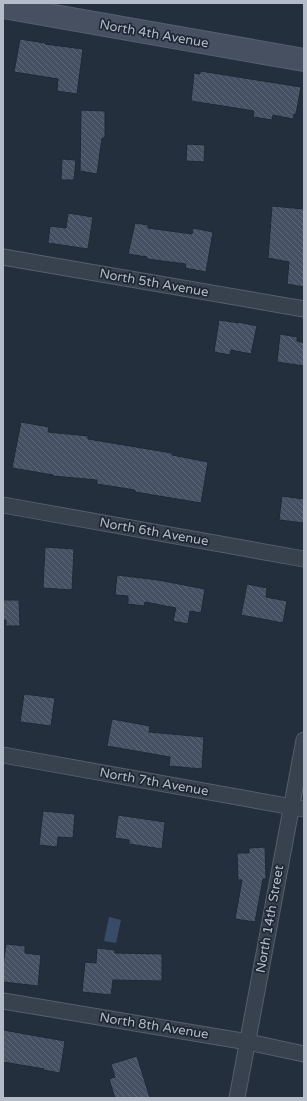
<svg xmlns="http://www.w3.org/2000/svg" width="307" height="1101" viewBox="0 0 307 1101" font-family="'Varela Round',sans-serif">
<defs>
<pattern id="building-back-hatch" width="6" height="6" patternUnits="userSpaceOnUse"><rect width="6" height="6" fill="#455162"/><path d="M-1 5l2 2M0 0l6 6M5-1l2 2" fill="none" stroke="#5d6877"/></pattern>
</defs>
<rect width="100%" height="100%" fill="#242f3e"/>
<polygon fill="#394c67" points="109,917 121,920 116,943 104,941"/>
<g fill="url(#building-back-hatch)" stroke="#1f2835">
<polygon points="20,39 45,43 45,44 83,49 77,94 57,91 58,79 14,72"/>
<polygon points="200,71 301,87 296,114 294,114 293,119 273,115 272,120 253,117 254,111 191,101 194,73 200,74"/>
<polygon points="81,110 105,111 105,138 102,138 97,174 80,171"/>
<polygon points="187,144 205,145 204,162 186,161"/>
<polygon points="62,159 76,160 74,180 61,180"/>
<polygon points="272,206 304,209 304,287 287,284 289,262 268,258"/>
<polygon points="68,213 93,217 88,249 48,243 50,226 66,228"/>
<polygon points="135,223 148,225 148,228 192,234 193,228 213,232 206,272 185,268 186,264 147,259 147,257 128,254"/>
<polygon points="219,320 239,323 239,322 257,326 251,354 231,350 230,355 214,352"/>
<polygon points="280,334 297,337 297,341 304,343 304,366 277,362"/>
<polygon points="21,422 49,427 48,432 88,436 88,439 172,453 172,455 208,462 201,503 135,492 135,490 97,484 97,480 53,476 53,475 12,468"/>
<polygon points="282,496 304,499 304,523 279,520"/>
<polygon points="45,547 74,549 72,590 43,588"/>
<polygon points="117,575 158,580 205,589 201,613 190,611 188,624 173,621 176,608 145,602 144,606 128,604 128,596 115,595"/>
<polygon points="247,584 267,588 266,597 287,601 283,623 241,615"/>
<polygon points="3,600 19,600 20,626 6,626 6,620 3,620"/>
<polygon points="24,694 55,698 51,726 20,722"/>
<polygon points="112,719 150,726 149,732 204,737 202,769 169,766 170,757 107,746"/>
<polygon points="43,811 75,814 73,838 58,837 57,847 39,845"/>
<polygon points="118,815 165,822 162,849 129,844 129,840 115,838"/>
<polygon points="265,847 266,879 263,879 255,922 235,919 242,880 238,880 237,853 249,853 249,848"/>
<polygon points="6,944 25,946 25,953 41,955 38,986 3,982 3,966"/>
<polygon points="97,948 115,950 115,953 162,954 162,981 113,980 111,995 82,992 85,962 96,963"/>
<polygon points="3,1030 65,1041 60,1073 43,1070 44,1069 3,1062"/>
<polygon points="137,1056 150,1098 115,1098 109,1079 115,1077 111,1064"/>
</g>
<g fill="none" stroke-linecap="round" stroke-linejoin="round">
<defs>
<g id="street">
<polyline points="3,257 304,309"/>
<polyline points="3,505 304,559"/>
<polyline points="3,755 304,809"/>
<polyline points="3,1001 248,1042 304,1054"/>
<polyline points="237,1098 304,740"/>
</g>
<polyline id="secondary" points="3,7 304,60"/>
</defs>
<use href="#street" stroke="#565f6c" stroke-width="17"/>
<use href="#secondary" stroke="#565f6c" stroke-width="24"/>
<use href="#street" stroke="#38414e" stroke-width="15"/>
<use href="#secondary" stroke="#465061" stroke-width="22"/>
</g>
<g text-anchor="middle" dominant-baseline="central" stroke-width="3.5" stroke-linejoin="round" paint-order="stroke">
<g font-size="13" fill="#b4bcc9" stroke="#1d2633">
<text transform="translate(154 34) rotate(10)">North 4th Avenue</text>
<text transform="translate(154 283) rotate(10)">North 5th Avenue</text>
<text transform="translate(154 532) rotate(10)">North 6th Avenue</text>
<text transform="translate(154 782) rotate(10)">North 7th Avenue</text>
<text transform="translate(270 919) rotate(-80)">North 14th Street</text>
<text transform="translate(154 1026) rotate(9)">North 8th Avenue</text>
</g>
</g>
<rect width="307" height="1101" fill="none" stroke="#b4bcc9" stroke-width="8"/>
</svg>
